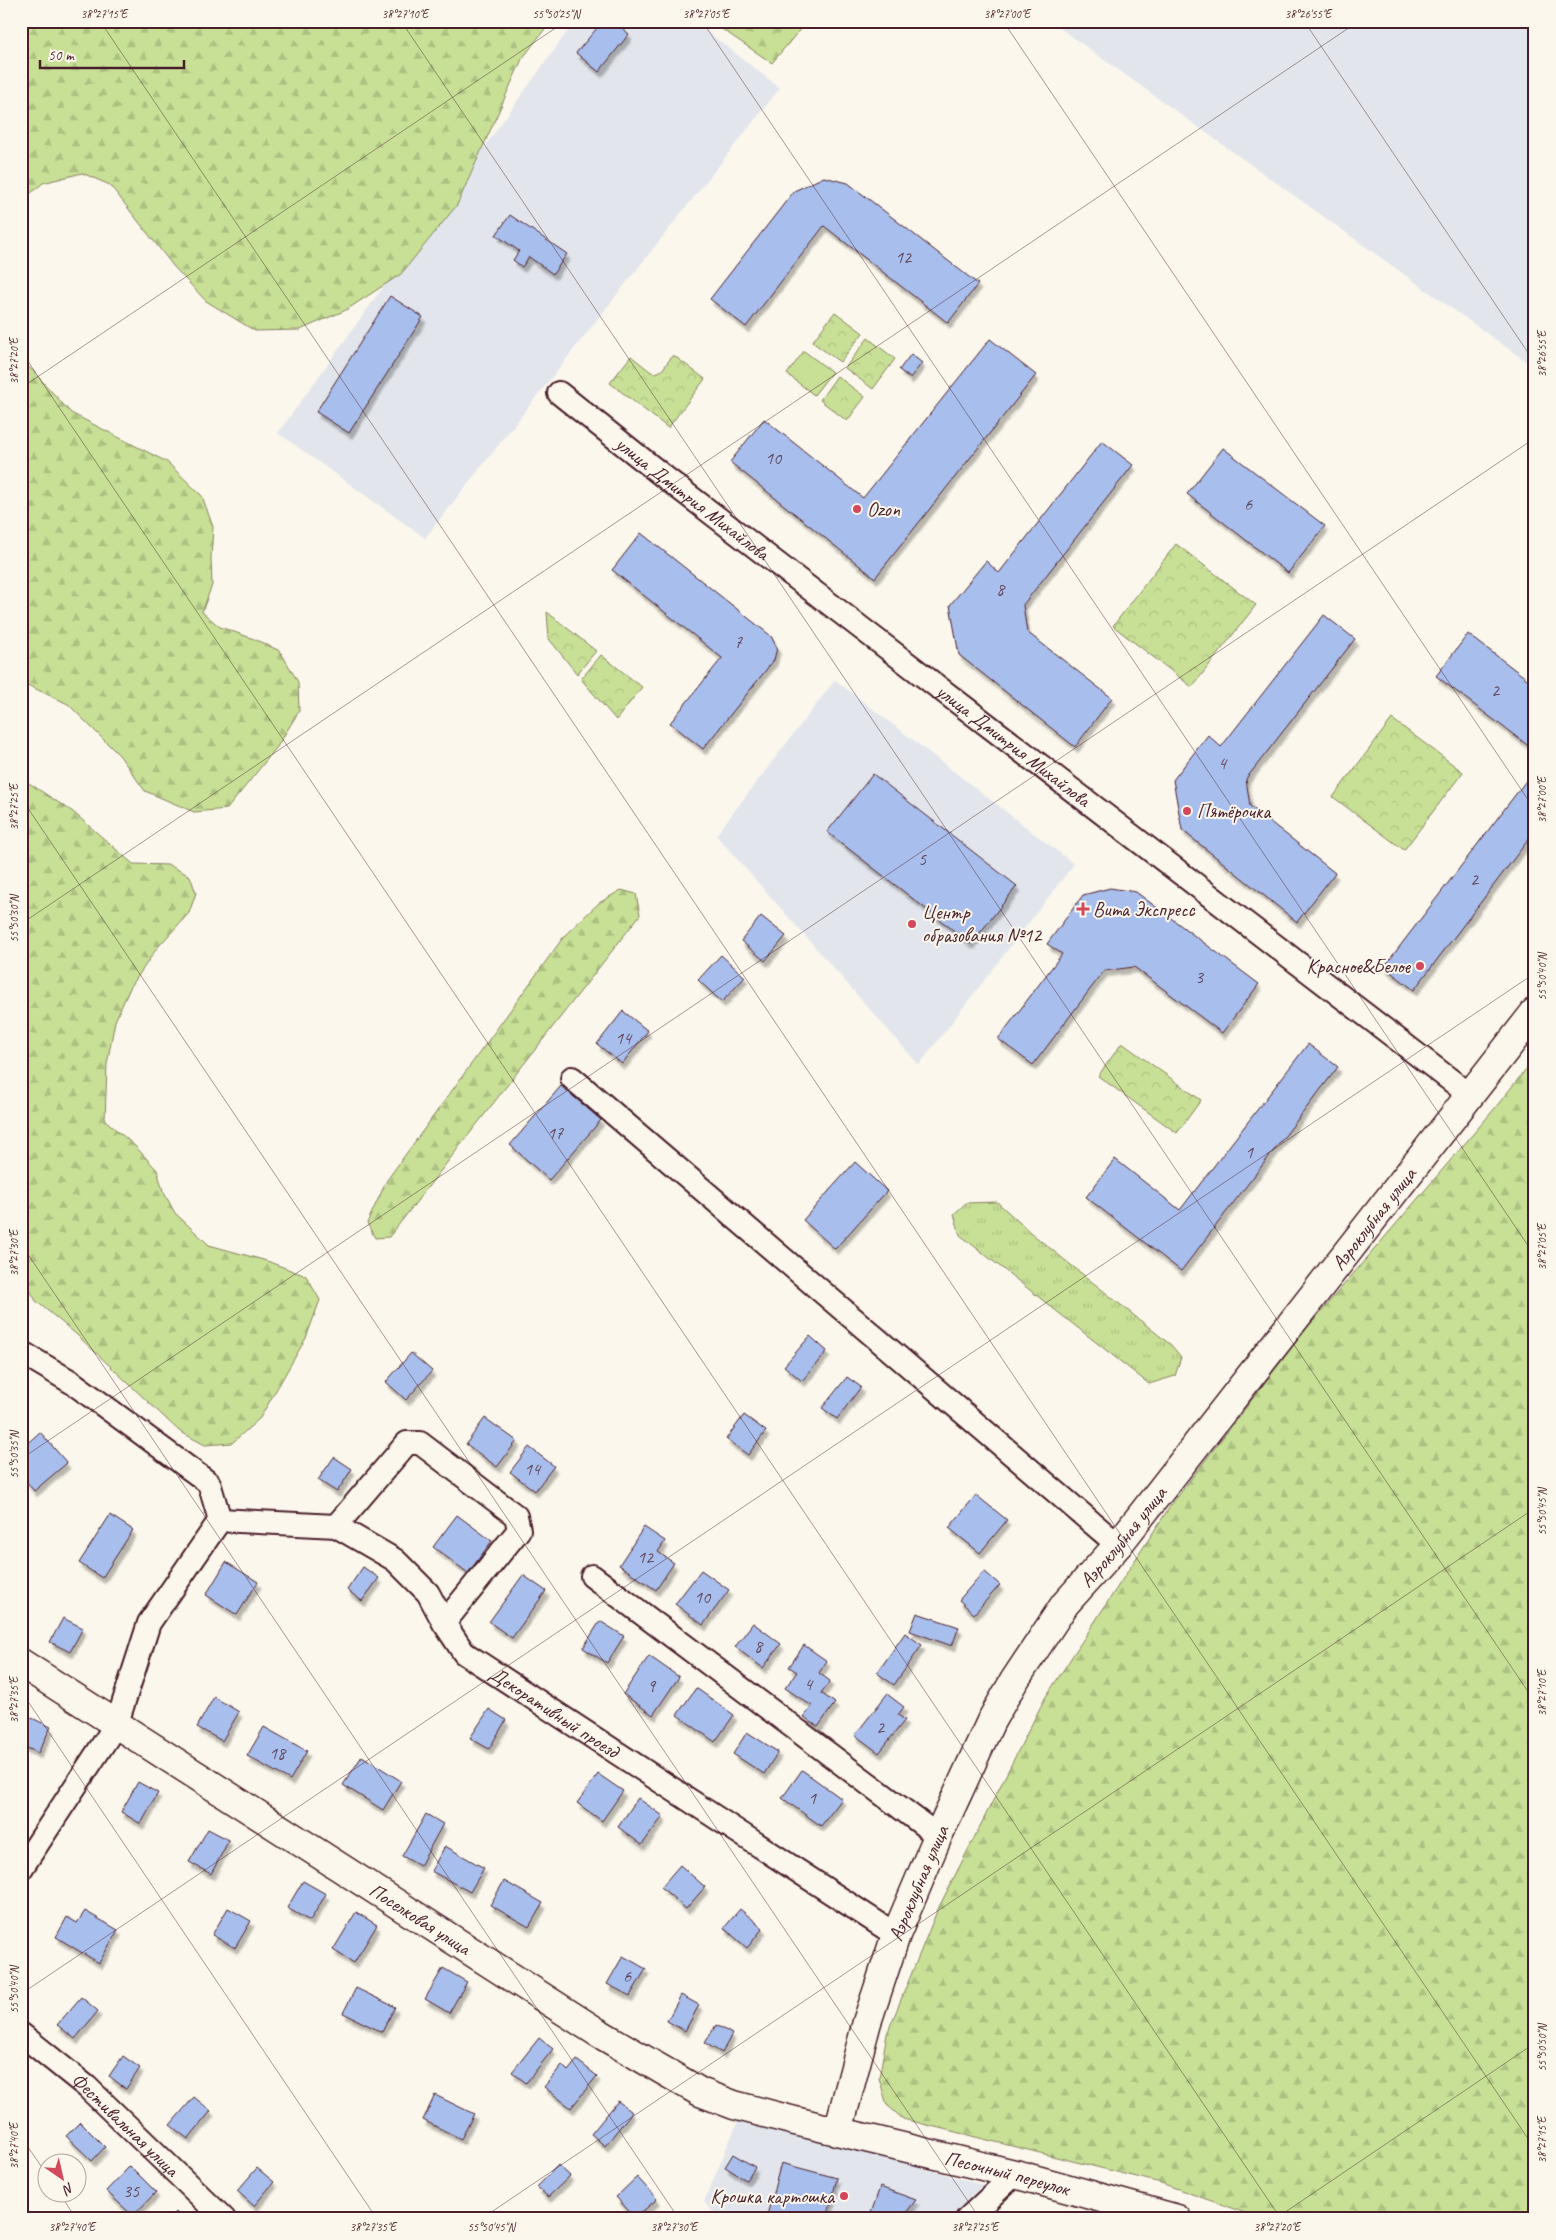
<svg xmlns="http://www.w3.org/2000/svg" width="1556" height="2240" viewBox="0 0 1556 2240" font-family="Caveat,sans-serif">
<defs>
<pattern id="grass-tufts" width="24" height="20" patternUnits="userSpaceOnUse" patternTransform="scale(1.25)"><rect width="24" height="20" fill="#c7e096"/><path d="M3 7l-1-3M5 7V3M7 7l1-3M15 17l-1-3M17 17v-4M19 17l1-3" fill="none" stroke="#acc081"/></pattern>
<pattern id="forest-firs" width="22" height="20" patternUnits="userSpaceOnUse" patternTransform="scale(1.25)"><rect width="22" height="20" fill="#c7e096"/><path d="M5 1l3.5 6h-7zM16 11l3.5 6h-7z" fill="#acc081"/></pattern>
<pattern id="park-crowns" width="20" height="18" patternUnits="userSpaceOnUse" patternTransform="scale(1.25)"><rect width="20" height="18" fill="#c7e096"/><path d="M2 6a3 3 0 1 1 6 0M12 15a3 3 0 1 1 6 0" fill="none" stroke="#acc081"/></pattern>
<filter id="shadow"><feDropShadow dx="3" dy="5.5" stdDeviation="1" flood-color="#0004"/></filter>
</defs>
<rect width="100%" height="100%" fill="#fbf7ec"/>
<filter id="ink" filterUnits="userSpaceOnUse"><feTurbulence type="fractalNoise" baseFrequency=".02" numOctaves="2"/><feDisplacementMap in="SourceGraphic" scale="10" xChannelSelector="R" yChannelSelector="G"/><feConvolveMatrix kernelMatrix="1 2 1 2 8 2 1 2 1" color-interpolation-filters="sRGB"/></filter>
<g filter="url(#ink)">
<g fill="#e2e6ec">
<polygon points="575,21 694,21 780,88 425,538 278,433"/>
<polygon points="1050,21 1535,21 1535,368"/>
<polygon points="835,680 1074,864 919,1065 716,835"/>
<polygon points="740,2116 983,2185 949,2219 719,2219 704,2202"/>
</g>
<polygon fill="url(#grass-tufts)" stroke="#888060" points="997,1202 1031,1233 1171,1345 1181,1357 1175,1376 1149,1384 960,1235 954,1214 966,1203"/>
<g fill="url(#forest-firs)" stroke="#888060">
<polygon points="21,21 551,21 522,59 457,205 401,274 346,310 300,330 255,331 206,301 174,267 110,185 82,173 43,183 21,201"/>
<polygon points="710,21 807,21 772,63"/>
<polygon points="21,361 32,370 71,413 167,462 202,496 213,527 211,558 212,585 202,612 220,627 254,639 280,651 298,682 299,711 277,747 227,809 194,812 145,791 120,756 68,704 21,682"/>
<polygon points="21,778 73,812 133,864 169,865 190,876 196,893 189,913 157,948 130,988 115,1021 107,1064 105,1120 136,1147 157,1170 163,1191 175,1213 209,1245 267,1261 306,1276 320,1300 306,1338 260,1418 232,1443 205,1445 179,1431 77,1335 36,1301 21,1274"/>
<polygon points="621,890 636,894 640,915 389,1237 375,1238 367,1223 387,1180 565,935 599,903"/>
<polygon points="1535,1058 1535,2219 1262,2219 1161,2183 903,2119 887,2105 879,2078 887,2034 937,1911 1045,1698 1171,1505 1307,1328 1491,1113"/>
</g>
<g fill="url(#park-crowns)" stroke="#888060">
<polygon points="835,312 863,333 840,362 812,342"/>
<polygon points="868,338 895,359 873,389 845,368"/>
<polygon points="673,355 705,379 668,428 610,383 631,356 651,372 656,373 662,370"/>
<polygon points="837,376 865,397 847,421 820,400"/>
<polygon points="1176,544 1256,605 1192,687 1113,626"/>
<polygon points="547,612 596,651 577,674 549,639"/>
<polygon points="601,655 642,687 616,720 581,679"/>
<polygon points="1392,719 1463,772 1404,850 1333,797"/>
<polygon points="1122,1043 1201,1100 1177,1133 1098,1076"/>
</g>
<polygon fill="#c7e096" stroke="#888060" points="804,351 832,372 814,395 787,374"/>
<g fill="#a8beec" stroke="#4a1f2b" filter="url(#shadow)">
<polygon points="603,21 614,21 629,34 599,72 576,53"/>
<polygon points="824,177 848,183 978,284 948,323 824,226 746,327 710,299 794,191"/>
<polygon points="510,215 567,254 553,274 529,257 522,267 513,260 519,251 496,235"/>
<polygon points="390,296 423,317 349,433 316,412"/>
<polygon points="990,339 1036,375 875,578 730,462 764,419 863,498"/>
<polygon points="911,354 922,363 910,378 899,370"/>
<polygon points="1102,441 1133,465 1023,605 1027,632 1112,698 1075,747 959,655 950,605 986,561 999,573"/>
<polygon points="1223,448 1325,526 1288,573 1187,494"/>
<polygon points="641,533 771,636 777,648 774,660 703,749 670,723 722,658 612,570"/>
<polygon points="1324,615 1355,639 1246,779 1250,806 1335,873 1297,922 1182,830 1173,780 1208,735 1221,747"/>
<polygon points="1468,634 1535,685 1535,751 1436,676"/>
<polygon points="1535,769 1535,831 1414,990 1384,967"/>
<polygon points="873,774 1017,886 971,944 827,832"/>
<polygon points="1110,888 1136,892 1259,984 1222,1033 1134,967 1104,971 1033,1065 998,1039 1062,954 1047,944 1083,895"/>
<polygon points="761,916 786,936 765,961 741,941"/>
<polygon points="721,955 745,977 722,1002 698,980"/>
<polygon points="623,1011 648,1031 622,1064 597,1044"/>
<polygon points="1308,1044 1338,1067 1181,1271 1086,1197 1115,1159 1180,1210"/>
<polygon points="561,1086 601,1120 549,1180 510,1145"/>
<polygon points="855,1162 887,1191 835,1249 803,1220"/>
<polygon points="810,1336 827,1351 802,1381 784,1366"/>
<polygon points="411,1353 432,1371 406,1400 386,1382"/>
<polygon points="847,1377 861,1387 837,1419 822,1408"/>
<polygon points="744,1415 766,1431 748,1455 726,1439"/>
<polygon points="485,1418 517,1441 497,1467 466,1444"/>
<polygon points="40,1432 67,1463 34,1491 21,1475 21,1449"/>
<polygon points="529,1447 554,1466 535,1491 510,1472"/>
<polygon points="334,1457 352,1469 337,1492 318,1480"/>
<polygon points="976,1495 1007,1520 980,1553 949,1528"/>
<polygon points="110,1515 133,1530 102,1578 79,1563"/>
<polygon points="457,1515 492,1541 468,1573 433,1547"/>
<polygon points="644,1527 665,1541 658,1552 674,1563 656,1590 619,1565"/>
<polygon points="226,1562 258,1582 237,1615 206,1595"/>
<polygon points="363,1567 379,1578 362,1601 347,1590"/>
<polygon points="701,1570 729,1590 703,1625 675,1604"/>
<polygon points="984,1571 1000,1585 974,1614 959,1600"/>
<polygon points="523,1575 546,1591 512,1638 489,1622"/>
<polygon points="917,1613 959,1627 952,1646 910,1631"/>
<polygon points="63,1618 83,1628 70,1652 50,1642"/>
<polygon points="600,1621 624,1636 607,1663 583,1648"/>
<polygon points="753,1623 781,1644 763,1668 735,1647"/>
<polygon points="905,1633 922,1645 894,1685 877,1673"/>
<polygon points="804,1645 827,1661 819,1673 830,1681 821,1693 835,1703 818,1727 804,1717 812,1706 785,1688 797,1672 789,1667"/>
<polygon points="649,1656 679,1677 653,1715 623,1694"/>
<polygon points="696,1688 734,1715 715,1742 677,1715"/>
<polygon points="887,1694 904,1707 898,1715 905,1720 879,1753 855,1735"/>
<polygon points="214,1697 239,1712 222,1741 197,1727"/>
<polygon points="489,1709 506,1720 489,1749 470,1738"/>
<polygon points="21,1713 51,1727 38,1753 21,1745"/>
<polygon points="264,1727 307,1751 290,1780 247,1756"/>
<polygon points="747,1732 778,1752 764,1774 733,1754"/>
<polygon points="362,1756 401,1781 383,1810 343,1785"/>
<polygon points="802,1770 842,1799 821,1826 782,1798"/>
<polygon points="598,1774 623,1791 602,1821 577,1803"/>
<polygon points="138,1782 158,1793 141,1824 121,1812"/>
<polygon points="638,1798 663,1816 642,1845 618,1827"/>
<polygon points="426,1814 443,1824 420,1866 402,1856"/>
<polygon points="208,1829 229,1840 211,1874 189,1862"/>
<polygon points="445,1846 484,1868 470,1892 431,1871"/>
<polygon points="680,1865 705,1887 686,1909 661,1887"/>
<polygon points="303,1881 326,1894 310,1921 287,1908"/>
<polygon points="504,1881 543,1903 529,1927 490,1905"/>
<polygon points="228,1908 251,1921 235,1948 212,1935"/>
<polygon points="740,1909 763,1928 747,1948 724,1928"/>
<polygon points="85,1911 118,1930 99,1963 56,1937 67,1917 77,1923"/>
<polygon points="356,1912 377,1925 354,1963 333,1950"/>
<polygon points="623,1956 646,1969 630,1996 607,1984"/>
<polygon points="443,1968 467,1982 449,2013 425,1999"/>
<polygon points="356,1988 395,2007 382,2032 343,2013"/>
<polygon points="681,1995 699,2005 685,2031 667,2021"/>
<polygon points="81,1997 98,2011 75,2039 57,2025"/>
<polygon points="716,2025 732,2034 722,2053 705,2043"/>
<polygon points="539,2038 553,2049 526,2083 512,2072"/>
<polygon points="123,2056 140,2068 126,2089 109,2076"/>
<polygon points="577,2060 597,2076 571,2108 544,2087 562,2065 568,2071"/>
<polygon points="435,2095 474,2114 461,2139 423,2120"/>
<polygon points="194,2097 211,2111 188,2139 170,2125"/>
<polygon points="618,2101 632,2112 605,2146 591,2134"/>
<polygon points="80,2122 105,2147 92,2161 66,2136"/>
<polygon points="733,2154 755,2167 746,2180 725,2167"/>
<polygon points="781,2163 837,2178 827,2219 766,2219"/>
<polygon points="558,2165 570,2176 548,2197 537,2187"/>
<polygon points="130,2166 156,2192 133,2216 106,2191"/>
<polygon points="257,2168 274,2182 254,2206 237,2191"/>
<polygon points="637,2177 657,2199 635,2218 616,2197"/>
<polygon points="880,2187 916,2200 901,2219 869,2219"/>
<polygon points="296,2211 306,2219 289,2219"/>
<polygon points="176,2212 183,2219 169,2219"/>
</g>
<g fill="none" stroke-linecap="round" stroke-linejoin="round">
<defs>
<g id="minor">
<path id="s1" d="M 559,393 L 667,479 L 861,628 L 1470,1095"/>
<polyline points="572,1078 1118,1545"/>
<polyline points="21,1352 73,1383 209,1483 220,1520"/>
<path id="s2" d="M 220,1520 L 336,1526 L 395,1560 L 428,1593 L 444,1623 L 464,1653 L 896,1935"/>
<polyline points="336,1526 407,1443 420,1443 516,1516 519,1530 444,1623"/>
<polyline points="592,1576 938,1836"/>
<polyline points="21,1869 117,1723 149,1623 220,1520"/>
<path id="s3" d="M 21,2034 L 87,2087 L 224,2219"/>
<polyline points="967,2219 1015,2174"/>
</g>
<g id="tertiary">
<path id="s4" d="M 838,2131 L 867,2022 L 896,1935 L 938,1836 L 991,1721 L 1014,1681 L 1065,1604 L 1118,1545 L 1535,1012"/>
</g>
<g id="secondary">
<path id="s5" d="M 21,1663 L 597,2032 L 700,2092 L 734,2105 L 791,2120 L 1015,2174 L 1177,2219"/>
</g>
</defs>
<use href="#minor" stroke="#4a1f2b" stroke-width="26"/>
<use href="#tertiary" stroke="#4a1f2b" stroke-width="31"/>
<use href="#secondary" stroke="#4a1f2b" stroke-width="31"/>
<use href="#minor" stroke="#fbf7ec" stroke-width="22"/>
<use href="#tertiary" stroke="#fbf7ec" stroke-width="28"/>
<use href="#secondary" stroke="#fbf7ec" stroke-width="28"/>
</g>
</g>
<path fill="none" stroke="#4a1f2b" stroke-width="1" stroke-opacity="0.45" d="M 100,21 L 1535,2149M 401,21 L 1535,1702M 702,21 L 1535,1256M 1003,21 L 1535,810M 1304,21 L 1535,363M 21,351 L 1281,2219M 21,388 L 566,21M 21,798 L 980,2219M 21,924 L 1359,21M 21,1244 L 679,2219M 21,1459 L 1535,438M 21,1691 L 377,2219M 21,1994 L 1535,973M 21,2137 L 48,2176M 59,2192 L 76,2219M 481,2219 L 1535,1508M 1275,2219 L 1535,2043"/>
<g fill="#d1495b" stroke="#fbf7ec" stroke-width="2">
<circle cx="857" cy="509" r="5"/>
<circle cx="1187" cy="811" r="5"/>
<path d="M1080.5 901.5h5v5h5v5h-5v5h-5v-5h-5v-5h5z"/>
<circle cx="912" cy="924" r="5"/>
<circle cx="1420" cy="966" r="5"/>
<circle cx="844" cy="2196" r="5"/>
</g>
<g text-anchor="middle" dominant-baseline="central" stroke-width="4" stroke-linejoin="round" paint-order="stroke">
<g font-size="18" fill="#62475b">
<text x="903" y="257">12</text>
<text x="773" y="458">10</text>
<text x="1248" y="504">6</text>
<text x="1000" y="589">8</text>
<text x="738" y="642">7</text>
<text x="1495" y="690">2</text>
<text x="1222" y="763">4</text>
<text x="922" y="859">5</text>
<text x="1474" y="879">2</text>
<text x="1199" y="977">3</text>
<text x="623" y="1038">14</text>
<text x="555" y="1133">17</text>
<text x="1249" y="1152">1</text>
<text x="532" y="1469">14</text>
<text x="645" y="1557">12</text>
<text x="702" y="1597">10</text>
<text x="758" y="1646">8</text>
<text x="808" y="1684">4</text>
<text x="651" y="1686">9</text>
<text x="880" y="1727">2</text>
<text x="277" y="1753">18</text>
<text x="812" y="1798">1</text>
<text x="627" y="1976">6</text>
<text x="131" y="2191">35</text>
</g>
<g font-size="20" fill="#4a1f2b" stroke="#fbf7ec">
<text stroke="none"><textPath href="#s1" startOffset="170">улица Дмитрия Михайлова</textPath></text>
<text stroke="none"><textPath href="#s1" startOffset="575">улица Дмитрия Михайлова</textPath></text>
<text stroke="none"><textPath href="#s4" startOffset="1071">Аэроклубная улица</textPath></text>
<text stroke="none"><textPath href="#s4" startOffset="666">Аэроклубная улица</textPath></text>
<text stroke="none"><textPath href="#s2" startOffset="409">Декоративный проезд</textPath></text>
<text stroke="none"><textPath href="#s4" startOffset="261">Аэроклубная улица</textPath></text>
<text stroke="none"><textPath href="#s5" startOffset="474">Поселковая улица</textPath></text>
<text stroke="none"><textPath href="#s3" startOffset="138">Фестивальная улица</textPath></text>
<text stroke="none"><textPath href="#s5" startOffset="1121">Песочный переулок</textPath></text>
</g>
<g font-size="20" fill="#4a1f2b" stroke="#fbf7ec" text-anchor="start">
<text x="867" y="509">Ozon</text>
<text x="1197" y="811">Пятёрочка</text>
<text x="1093" y="909">Вита Экспресс</text>
<text x="922" y="912">Центр<tspan x="922" dy="23">образования №12</tspan></text>
<text x="1410" y="966" text-anchor="end">Красное&amp;Белое</text>
<text x="834" y="2196" text-anchor="end">Крошка картошка</text>
</g>
</g>
<rect width="1556" height="2240" fill="none" stroke="#fbf7ec" stroke-width="55"/>
<g transform="translate(62 2178) rotate(146)"><circle r="24" fill="#fbf7ec" stroke="#b4a19f"/>
<path d="M0-4L9 19L0 12L-9 19Z" fill="#d1495b"/>
<text y="-8" font-size="14" font-weight="bold" text-anchor="middle" fill="#4a1f2b">N</text>
</g>
<path d="M40 60v8h144v-8" fill="none" stroke="#4a1f2b" stroke-width="2.5"/>
<text x="48" y="60" font-size="15" fill="#4a1f2b" stroke="#fbf7ec" stroke-width="4" paint-order="stroke">50 m</text>
<rect x="28" y="28" width="1500" height="2184" fill="none" stroke="#4a1f2b" stroke-width="2"/>
<g font-size="12" text-anchor="middle" fill="#4a1f2b">
<text x="104" y="18">38°27'15"E</text>
<text x="405" y="18">38°27'10"E</text>
<text x="556" y="18">55°50'25"N</text>
<text x="706" y="18">38°27'05"E</text>
<text x="1007" y="18">38°27'00"E</text>
<text x="1308" y="18">38°26'55"E</text>
<text transform="translate(1542 354) rotate(-90)" y="4">38°26'55"E</text>
<text transform="translate(14 361) rotate(-90)" y="4">38°27'20"E</text>
<text transform="translate(1542 800) rotate(-90)" y="4">38°27'00"E</text>
<text transform="translate(14 807) rotate(-90)" y="4">38°27'25"E</text>
<text transform="translate(14 919) rotate(-90)" y="4">55°50'30"N</text>
<text transform="translate(1542 977) rotate(-90)" y="4">55°50'40"N</text>
<text transform="translate(1542 1247) rotate(-90)" y="4">38°27'05"E</text>
<text transform="translate(14 1253) rotate(-90)" y="4">38°27'30"E</text>
<text transform="translate(14 1455) rotate(-90)" y="4">55°50'35"N</text>
<text transform="translate(1542 1512) rotate(-90)" y="4">55°50'45"N</text>
<text transform="translate(1542 1693) rotate(-90)" y="4">38°27'10"E</text>
<text transform="translate(14 1700) rotate(-90)" y="4">38°27'35"E</text>
<text transform="translate(14 1990) rotate(-90)" y="4">55°50'40"N</text>
<text transform="translate(1542 2048) rotate(-90)" y="4">55°50'50"N</text>
<text transform="translate(1542 2140) rotate(-90)" y="4">38°27'15"E</text>
<text transform="translate(14 2146) rotate(-90)" y="4">38°27'40"E</text>
<text x="72" y="2231">38°27'40"E</text>
<text x="373" y="2231">38°27'35"E</text>
<text x="491" y="2231">55°50'45"N</text>
<text x="674" y="2231">38°27'30"E</text>
<text x="975" y="2231">38°27'25"E</text>
<text x="1277" y="2231">38°27'20"E</text>
</g>
</svg>
